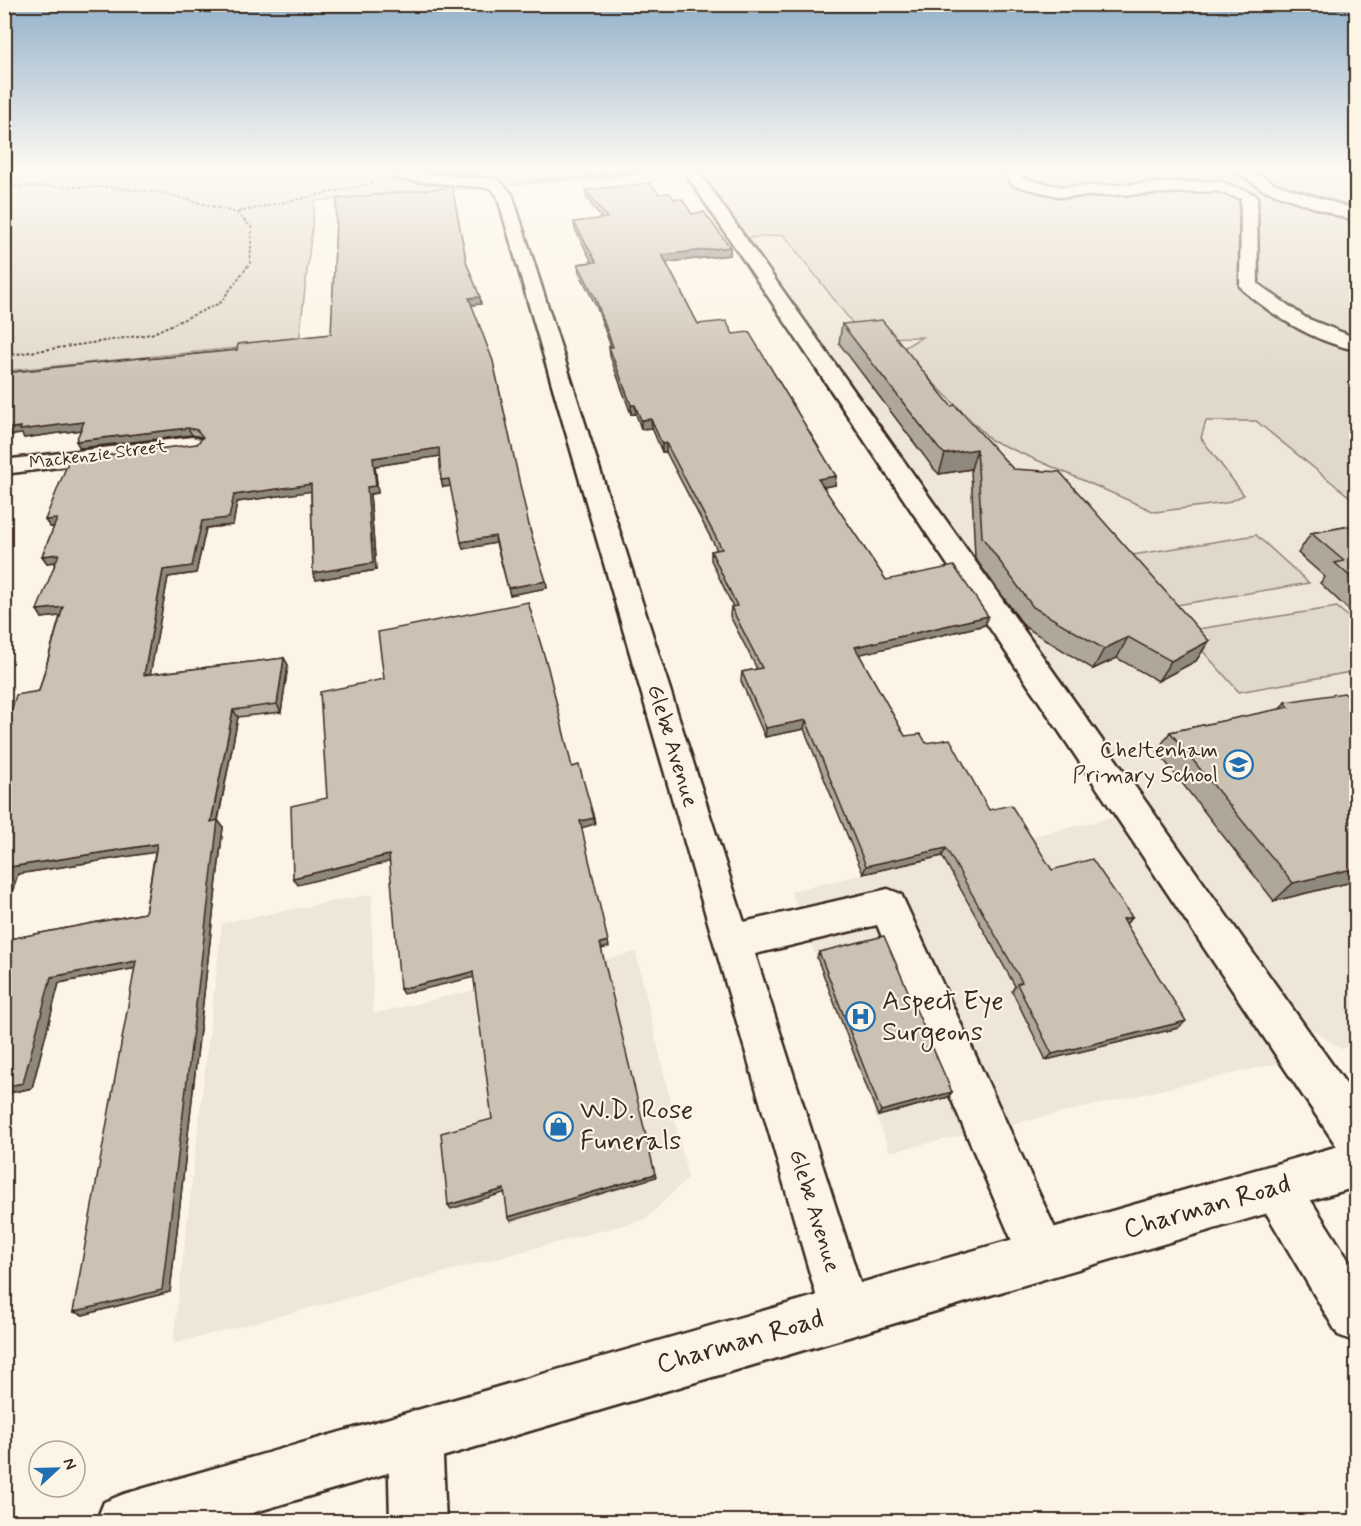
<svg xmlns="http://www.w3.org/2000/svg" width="1361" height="1526" viewBox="0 0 1361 1526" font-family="Mynerve,sans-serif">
<rect width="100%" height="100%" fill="#fcf5e5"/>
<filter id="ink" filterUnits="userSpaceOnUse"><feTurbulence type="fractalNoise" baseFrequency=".0167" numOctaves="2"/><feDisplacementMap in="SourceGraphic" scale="12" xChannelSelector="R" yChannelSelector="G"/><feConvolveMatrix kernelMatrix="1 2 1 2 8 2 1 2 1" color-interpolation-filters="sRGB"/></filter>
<g filter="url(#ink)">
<g fill="#eee6d6">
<polygon points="698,171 947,171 1356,502 1356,1045 1341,1049 1307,1026"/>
<polygon points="1120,816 1283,1062 890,1152 791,891"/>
<polygon points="372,894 373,1014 636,952 688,1178 646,1219 173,1344 222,923"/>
</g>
<g fill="#e0d8c8" stroke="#8e8173" stroke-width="1.5">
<polygon points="4,171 679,171 315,201 299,342 5,371"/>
<polygon points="698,171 1356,171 1356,502 1256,421 1206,421 1201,438 1244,495 1226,503 1155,512 991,440 900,350 922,337 864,338 784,235 746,238"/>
<polygon points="1256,535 1309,583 1165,607 1120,557"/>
<polygon points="1337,607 1356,624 1356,671 1239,692 1185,631"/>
</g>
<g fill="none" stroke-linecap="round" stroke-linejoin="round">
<defs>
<g id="minor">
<polygon points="684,171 698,171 1356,1098 1356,1157 1340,1151"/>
<path d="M 1004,171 L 1018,171 L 1023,179 L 1062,187 L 1219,181 L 1254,194 L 1257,197 L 1258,284 L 1306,318 L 1356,338 L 1356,350 C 1313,341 1276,318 1243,290 L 1240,286 L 1241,199 L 1217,191 L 1062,197 L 1013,185 Z"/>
<polygon points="1236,171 1252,171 1275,184 1348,207 1356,211 1356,222 1264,190"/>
<polygon points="401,172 495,179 500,181 512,194 744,922 888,889 901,894 1059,1237 1066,1254 1059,1271 1042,1278 1025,1271 877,925 755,954 869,1311 862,1329 844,1336 826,1329 497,195 491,188 396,179 394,176"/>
<polygon points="192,437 200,439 204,444 200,449 4,474 4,460"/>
<polygon points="1277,1165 1293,1172 1356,1272 1356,1342 1338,1335 1261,1204 1254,1188 1261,1172"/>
<polygon points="415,1410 434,1418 442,1437 446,1522 390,1522 388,1437 396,1418"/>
</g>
<polygon id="major" points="1356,1141 1356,1187 222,1522 96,1522 104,1502 124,1494"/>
</defs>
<use href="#minor" stroke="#3b2a1e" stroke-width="5"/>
<use href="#major" stroke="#3b2a1e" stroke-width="5"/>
<g stroke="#3b2a1e" stroke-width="2" stroke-dasharray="3 2" stroke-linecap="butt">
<polyline points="366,171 374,172"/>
<polyline points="1339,171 1356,179"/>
<polyline points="529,181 658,171"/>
<polyline points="4,186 110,187 163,193 237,213 252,228 250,263 220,303 151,334 4,356"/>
<polyline points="238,212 374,183"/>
</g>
<use href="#minor" fill="#fcf5e5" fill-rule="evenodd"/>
<use href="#major" fill="#fcf5e5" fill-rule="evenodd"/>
</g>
<g fill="#afa79a" stroke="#3b2a1e" stroke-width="1.5">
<polygon points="586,190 659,194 674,199 730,247 730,255 666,262 698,324 733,334 836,476 835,485 823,487 886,580 985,625 859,654 905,736 926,743 989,810 1052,870 1132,917 1126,924 1178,1028 1046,1060 1012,991 1015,986 942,856 863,874 804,729 765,737 741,681 742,672 757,669 730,616 731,607 733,607 711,560 711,551 717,550 666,452 662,452 652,428 641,429 636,414 631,414 610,356 609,347 611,347 597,308 579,272 578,264 592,262 575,229 574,222 602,219 586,197"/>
<polygon points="467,264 481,304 471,305 530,530 547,588 510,595 496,543 463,549 451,486 443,487 440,456 375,466 378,493 370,494 376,570 316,580 313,573 311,491 237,502 233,525 206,528 196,573 168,577 150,674 284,658 288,665 281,712 238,717 218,821 223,827 170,1292 83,1315 135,968 59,983 32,1088 4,1094 4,940 145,913 155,852 18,874 11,712 39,691 60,616 42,618 55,562 47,563 42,556 54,527 50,527 45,520 197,444 202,438 201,437 192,435 80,448 76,441 81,430 24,438 22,434 4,436 4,373 237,350 331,334"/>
<polygon points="842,324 951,406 1013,469 1209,641 1196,661 1158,681 1117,658 1093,669 1025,627 975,558 971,469 939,474 934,469 839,343"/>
<polygon points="1356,525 1356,617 1320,583 1325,577 1298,553 1311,533"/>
<polygon points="1285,702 1356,704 1356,881 1274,901 1157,751 1170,732 1280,709"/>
<polygon points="819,952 952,1092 948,1097 878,1116 817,958"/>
</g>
<g fill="#8f887d" stroke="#3b2a1e" stroke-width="1.5">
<polygon points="730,247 730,255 662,263 662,255"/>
<polygon points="480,297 481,304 470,305 469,298"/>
<polygon points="631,405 635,405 636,414 631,414"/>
<polygon points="651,419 652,428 641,429 641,420"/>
<polygon points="84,422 88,429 24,438 22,434 4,436 4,429"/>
<polygon points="188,428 192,435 80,448 76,441"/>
<polygon points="666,443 666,452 662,452 662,444"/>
<polygon points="439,448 441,456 375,466 378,493 370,494 376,570 316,580 313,573 367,487 373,458"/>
<polygon points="977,449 971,469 939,474 945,454"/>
<polygon points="836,476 835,485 817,488 818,479"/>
<polygon points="449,479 451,486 443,487 441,480"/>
<polygon points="311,484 314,491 237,502 233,525 206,528 196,573 168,577 149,682 144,675 163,570 202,521 234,495"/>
<polygon points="57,519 62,526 50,527 45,520"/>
<polygon points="495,536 496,543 463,549 461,542"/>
<polygon points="59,554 64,561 47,563 42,556"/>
<polygon points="546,581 547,588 510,595 508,588"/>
<polygon points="63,607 68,615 42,618 37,610"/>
<polygon points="988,616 985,625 853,656 855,647"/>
<polygon points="1128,637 1117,658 1093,669 1104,649"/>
<polygon points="1209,641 1196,661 1158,681 1171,661"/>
<polygon points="284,658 288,665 281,712 277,704"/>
<polygon points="233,710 238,717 216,829 211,822"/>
<polygon points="806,720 804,729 765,737 766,728"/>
<polygon points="594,818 595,824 581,828 580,821"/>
<polygon points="218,820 223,827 170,1292 83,1315 73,1312"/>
<polygon points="157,844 162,851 18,874 4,918 4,886 10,867"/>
<polygon points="946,848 942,856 863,874 866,866"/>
<polygon points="389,855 392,861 298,885 293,878"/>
<polygon points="1356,868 1356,881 1274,901 1293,883"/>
<polygon points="1132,917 1126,924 1123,919"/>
<polygon points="608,941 609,947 601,949 600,943"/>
<polygon points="136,961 142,967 59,983 32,1088 4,1094 4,1087 51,977"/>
<polygon points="473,972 475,977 403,994 400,989"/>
<polygon points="1186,1021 1178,1028 1046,1060 1052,1054"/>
<polygon points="952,1092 948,1097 878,1116 881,1111"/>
<polygon points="655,1174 656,1177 511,1221 508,1217"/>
<polygon points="504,1189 507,1192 451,1209 448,1205"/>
</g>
<g fill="#ccc2b3" stroke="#3b2a1e" stroke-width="1.5">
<polygon points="650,183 659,194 670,193 674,199 682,199 692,214 704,212 730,247 662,255 698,324 726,321 733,334 749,332 836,476 818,479 886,580 954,566 988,616 855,647 905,736 921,734 926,743 950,739 989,810 1011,805 1052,870 1092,859 1132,917 1123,919 1186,1021 1052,1054 1017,984 1022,982 946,848 866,866 806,720 766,728 742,672 762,668 731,607 737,606 711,551 722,549 666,443 662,444 651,419 641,420 635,405 631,405 609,347 613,347 596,300 578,264 596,262 574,222 607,218 586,190"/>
<polygon points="452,187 467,264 480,297 469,298 493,361 530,530 546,581 508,588 495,536 461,542 449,479 441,480 439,448 373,458 376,486 367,487 373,563 313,573 311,484 234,495 229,518 202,521 192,566 163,570 144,675 284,658 277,704 233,710 211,822 218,820 162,1290 73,1312 136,961 51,977 23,1083 4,1087 4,940 145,913 157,844 10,867 4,886 4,713 11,712 16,695 39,691 63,607 37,610 59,554 42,556 57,519 45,520 69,460 197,444 203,437 197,430 188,428 76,441 84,422 20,430 21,427 4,429 4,373 149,357 149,359 237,350 238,344 331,334 337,199"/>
<polygon points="882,320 951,406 955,405 1013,469 1060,472 1209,641 1171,661 1128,637 1104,649 1033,607 982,537 977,449 945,454 939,449 842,324"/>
<polygon points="1356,525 1356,582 1335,563 1344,561 1311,533"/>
<polygon points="528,602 548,668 572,767 579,765 594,818 580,821 608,941 600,943 655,1174 508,1217 504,1189 448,1205 441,1133 492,1119 473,972 400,989 389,855 293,878 291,806 327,798 320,692 384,679 378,632"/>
<polygon points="1344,693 1356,704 1356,868 1293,883 1170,732 1289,707 1285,702"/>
<polygon points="884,936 952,1092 881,1111 819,952"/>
</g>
</g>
<linearGradient id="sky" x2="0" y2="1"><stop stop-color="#94b1ca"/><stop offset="0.44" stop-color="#fefaf3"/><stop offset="1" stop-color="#fefaf3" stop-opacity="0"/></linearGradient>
<rect width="1361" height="385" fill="url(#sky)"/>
<defs>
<symbol id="school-ring" viewBox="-11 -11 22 22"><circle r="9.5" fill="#fcf5e5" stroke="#1f6fb2" stroke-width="1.5"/><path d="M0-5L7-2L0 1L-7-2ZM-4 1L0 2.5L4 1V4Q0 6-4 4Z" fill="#1f6fb2"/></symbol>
<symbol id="hospital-ring" viewBox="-11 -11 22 22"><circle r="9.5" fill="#fcf5e5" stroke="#1f6fb2" stroke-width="1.5"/><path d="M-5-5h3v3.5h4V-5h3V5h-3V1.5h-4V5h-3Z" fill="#1f6fb2"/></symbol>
<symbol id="shop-ring" viewBox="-11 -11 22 22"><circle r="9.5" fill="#fcf5e5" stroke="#1f6fb2" stroke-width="1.5"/><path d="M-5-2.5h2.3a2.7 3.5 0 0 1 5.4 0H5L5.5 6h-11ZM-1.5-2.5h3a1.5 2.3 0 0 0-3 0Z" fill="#1f6fb2"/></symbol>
</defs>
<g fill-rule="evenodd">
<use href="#school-ring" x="1222" y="748" width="33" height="33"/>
<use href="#hospital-ring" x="844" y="1000" width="33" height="33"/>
<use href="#shop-ring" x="542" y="1110" width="33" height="33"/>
</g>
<g text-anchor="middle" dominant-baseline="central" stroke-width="4.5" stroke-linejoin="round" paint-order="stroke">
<g font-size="18" fill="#3b2a1e" stroke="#fcf5e5">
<text transform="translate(98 455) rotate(-7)">Mackenzie Street</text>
</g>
<g font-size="22" fill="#3b2a1e" stroke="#fcf5e5">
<text transform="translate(672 746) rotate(73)">Glebe Avenue</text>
<text transform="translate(814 1211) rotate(73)">Glebe Avenue</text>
</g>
<g font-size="22" fill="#3b2a1e" stroke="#fcf5e5" text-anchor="end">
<text x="1218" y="751">Cheltenham<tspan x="1218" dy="25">Primary School</tspan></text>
</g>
<g font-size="27" fill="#3b2a1e" stroke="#fcf5e5" text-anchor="start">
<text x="882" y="1001">Aspect Eye<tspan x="882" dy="31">Surgeons</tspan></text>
<text x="580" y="1110">W.D. Rose<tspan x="580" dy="31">Funerals</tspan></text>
</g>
<g font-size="27" fill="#3b2a1e" stroke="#fcf5e5">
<text transform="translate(1207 1207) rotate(-16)">Charman Road</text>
<text transform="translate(740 1342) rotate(-16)">Charman Road</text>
</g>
</g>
<rect width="1361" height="1526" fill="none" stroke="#fcf5e5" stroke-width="24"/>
<rect x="12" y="12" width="1337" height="1502" fill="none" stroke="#3b2a1e" stroke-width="2" filter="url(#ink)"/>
<g transform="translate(57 1469) rotate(68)"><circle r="28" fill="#fcf5e5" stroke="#afa495" stroke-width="1.5"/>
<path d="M0-4.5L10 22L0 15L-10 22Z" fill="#1f6fb2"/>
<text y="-9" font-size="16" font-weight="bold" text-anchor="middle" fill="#3b2a1e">N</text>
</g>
</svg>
